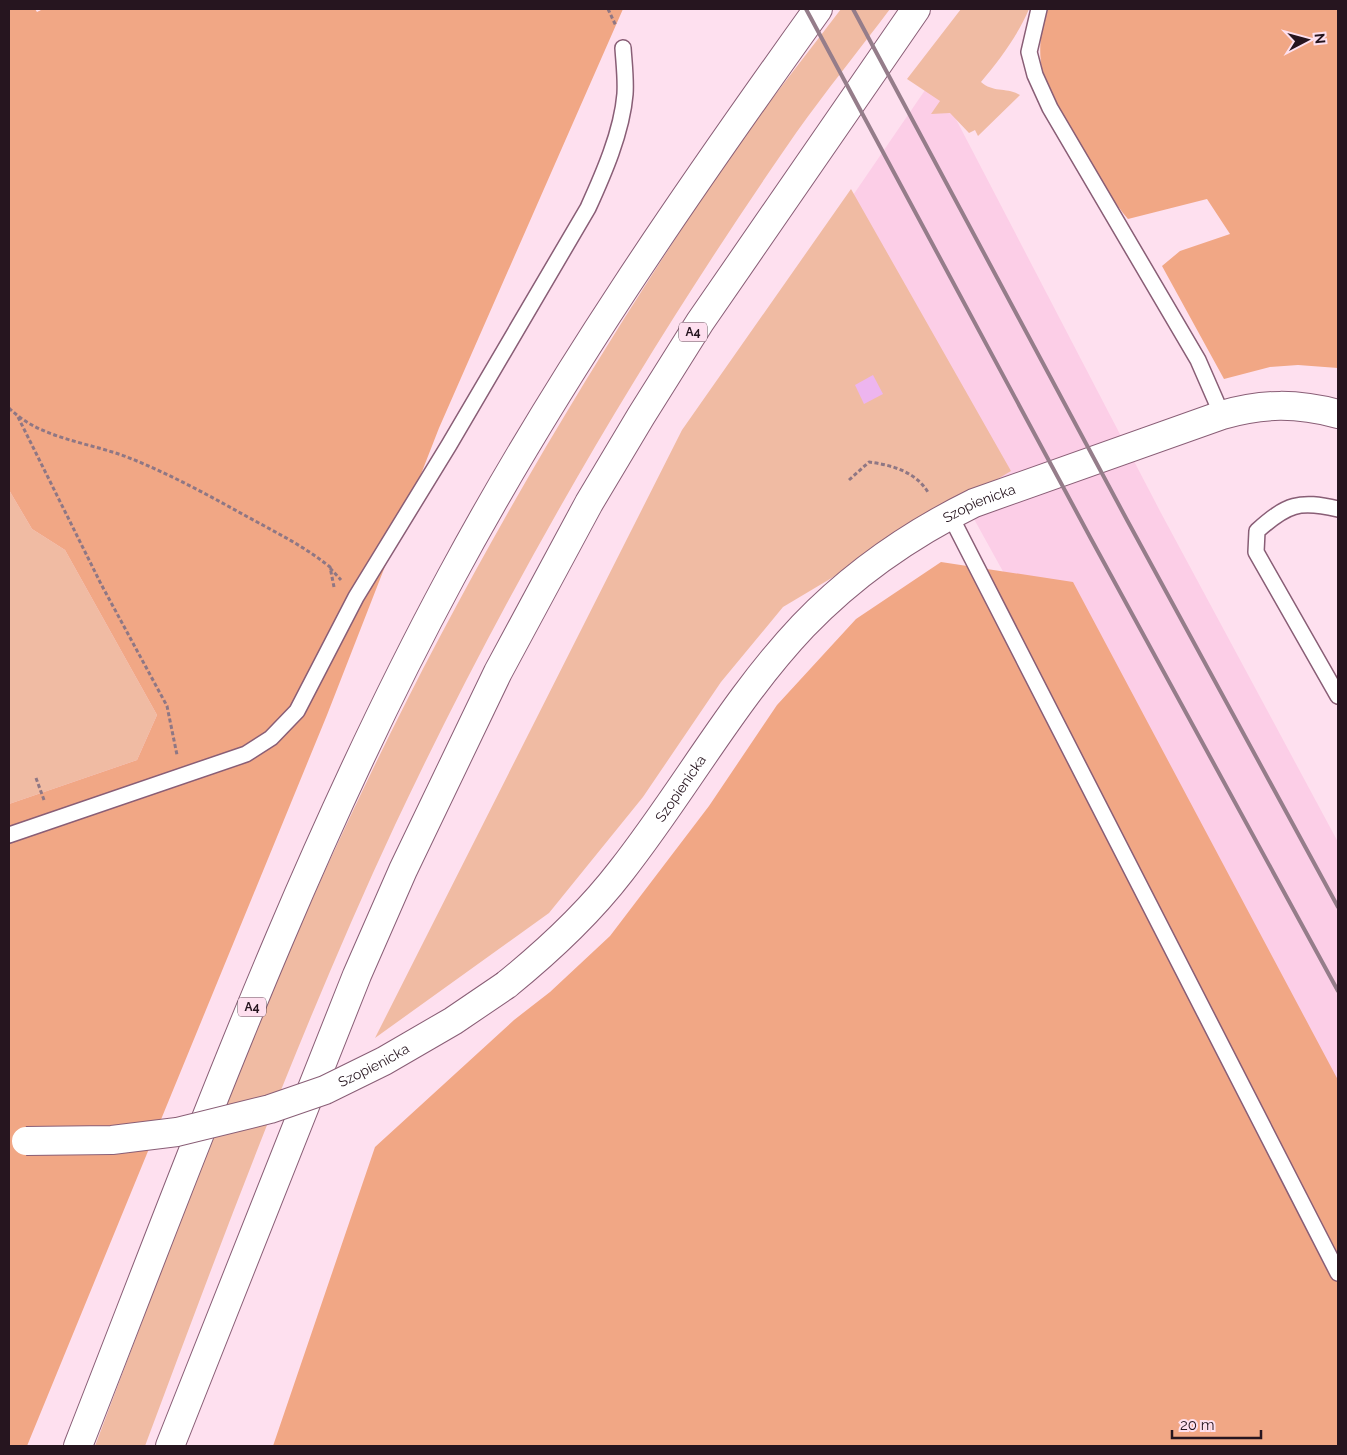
<svg xmlns="http://www.w3.org/2000/svg" width="1347" height="1455" viewBox="0 0 1347 1455" font-family="Raleway,sans-serif">
<rect width="100%" height="100%" fill="#fee0ef"/>
<polygon fill="#fccee7" points="934,77 1161,513 1338,842 1338,1100 1011,586 821,242"/>
<g fill="#f0bba3">
<path d="M 841,9 L 890,9 C 859,50 826,91 796,133 C 644,352 509,583 395,825 C 301,1027 223,1237 145,1446 L 95,1446 C 175,1235 253,1022 350,817 C 455,593 581,378 719,173 C 757,116 800,63 841,9 Z"/>
<path d="M 961,9 L 1029,9 C 1017,37 1000,59 981,82 C 993,93 1007,87 1020,95 L 978,136 L 975,130 L 969,133 L 950,113 L 931,114 L 940,101 L 907,79 Z"/>
<polygon points="851,189 1011,471 783,607 721,682 643,797 549,913 375,1038 682,430"/>
<polygon points="9,490 32,529 65,550 157,715 137,760 9,804"/>
</g>
<g fill="#f1a785">
<polygon points="9,9 35,9 37,12 43,9 623,9 439,428 327,715 27,1446 9,1446 9,804 137,760 157,715 65,550 32,529 9,490"/>
<path d="M 1048,9 L 1338,9 L 1338,368 L 1298,365 L 1270,367 L 1224,379 L 1162,266 L 1180,251 L 1230,234 L 1207,199 L 1128,219 C 1102,187 1051,109 1042,69 C 1038,48 1041,29 1048,9 Z"/>
<polygon points="941,562 1073,582 1338,1080 1338,1446 273,1446 375,1147 514,1020 550,992 610,936 709,806 777,705 856,619"/>
</g>
<polygon fill="#edb5ef" points="873,375 883,394 864,404 855,385"/>
<g fill="none" stroke-linecap="round" stroke-linejoin="round">
<defs>
<g id="service">
<polyline points="1039,9 1029,52 1035,75 1050,108 1198,360 1222,415"/>
<path d="M 1338,509 C 1299,500 1287,504 1257,531 L 1256,552 L 1338,696"/>
<polyline points="950,515 1338,1273"/>
<path d="M 9,835 L 246,754 L 271,738 L 297,711 L 356,597 L 449,445 L 588,208 C 603,175 622,132 625,94 C 626,79 624,63 623,48"/>
</g>
<g id="tertiary">
<path id="s1" d="M 506,985 C 548,951 588,914 621,871 C 684,791 733,700 803,626 C 852,575 911,534 974,503 L 1222,415 C 1263,403 1297,403 1338,414"/>
</g>
<g id="motorway">
<path d="M 78,1446 C 193,1153 301,855 451,577 C 558,378 686,193 818,9"/>
<polyline points="170,1446 357,975 403,870 498,672 589,503 641,416 700,322 916,9"/>
</g>
</defs>
<use href="#service" stroke="#895e76" stroke-width="18"/>
<use href="#tertiary" stroke="#895e76" stroke-width="30"/>
<use href="#motorway" stroke="#895e76" stroke-width="30"/>
<g stroke="#8f7784" stroke-width="3" stroke-dasharray="4 2.5" stroke-linecap="butt">
<polyline points="608,9 616,26"/>
<path d="M 9,408 C 40,439 88,442 127,457 C 168,473 208,495 246,516 C 275,532 304,546 330,567 L 334,587"/>
<polyline points="18,417 101,584 167,706 177,755"/>
<path d="M 849,480 L 869,462 C 892,465 917,472 929,494"/>
<polyline points="330,568 341,580"/>
<polyline points="36,778 44,800"/>
</g>
<use href="#service" stroke="#fff" stroke-width="15"/>
<use href="#tertiary" stroke="#fff" stroke-width="28"/>
<use href="#motorway" stroke="#fff" stroke-width="28"/>
<g stroke="#957d8a" stroke-width="4">
<polyline points="806,9 1090,537 1338,991"/>
<polyline points="853,9 1127,520 1338,907"/>
</g>
<defs>
<g id="tertiary-bridge">
<path id="s2" d="M 26,1141 L 112,1140 L 177,1132 L 270,1109 L 325,1090 L 384,1061 L 453,1021 L 506,985"/>
</g>
</defs>
<use href="#tertiary-bridge" stroke="#895e76" stroke-width="30" stroke-linecap="butt"/>
<use href="#tertiary-bridge" stroke="#fff" stroke-width="28"/>
</g>
<g text-anchor="middle" dominant-baseline="central" stroke-width="4.5" stroke-linejoin="round" paint-order="stroke">
<g fill="#fee0ef" stroke="#67525d" stroke-width="1">
<rect x="679" y="322.5" width="28" height="19" rx="4"/>
<rect x="238" y="997.5" width="28" height="19" rx="4"/>
</g>
<g font-size="12" font-weight="bold" fill="#26151f">
<text x="693" y="332">A4</text>
<text x="252" y="1007">A4</text>
</g>
<g font-size="14" fill="#26151f" stroke="#fee0ef">
<text stroke="none"><textPath href="#s1" startOffset="684">Szopienicka</textPath></text>
<text stroke="none"><textPath href="#s1" startOffset="264">Szopienicka</textPath></text>
<text stroke="none"><textPath href="#s2" startOffset="360">Szopienicka</textPath></text>
</g>
</g>
<rect width="1347" height="1455" fill="none" stroke="#26151f" stroke-width="20"/>
<g transform="translate(1307 40) rotate(84)" stroke="#fee0ef" stroke-width="4" paint-order="stroke">
<path d="M0-4L9 19L0 12L-9 19Z" fill="#26151f"/>
<text y="-8" font-size="14" font-weight="bold" text-anchor="middle" fill="#26151f">N</text>
</g>
<path d="M1172 1430v8h89v-8" fill="none" stroke="#26151f" stroke-width="2.5"/>
<text x="1180" y="1430" font-size="15" fill="#26151f" stroke="#fee0ef" stroke-width="4" paint-order="stroke">20 m</text>
</svg>
